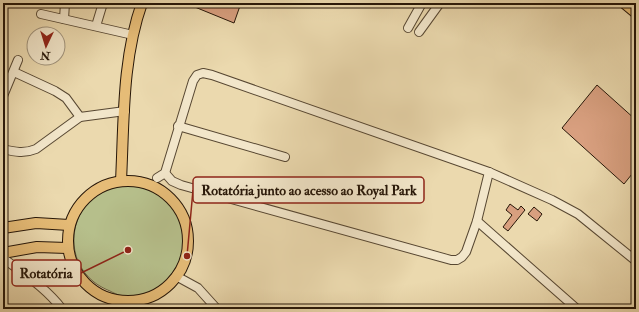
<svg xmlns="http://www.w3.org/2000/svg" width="639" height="312" viewBox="0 0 639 312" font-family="'IM FELL Double Pica',serif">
<rect width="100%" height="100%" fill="#ebd9ae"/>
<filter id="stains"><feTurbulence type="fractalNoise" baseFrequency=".005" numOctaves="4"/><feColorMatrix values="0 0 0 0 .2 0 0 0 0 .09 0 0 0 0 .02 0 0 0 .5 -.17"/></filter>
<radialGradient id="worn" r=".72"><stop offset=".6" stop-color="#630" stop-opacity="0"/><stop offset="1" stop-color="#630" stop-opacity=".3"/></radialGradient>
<path fill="#b6bf8b" stroke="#6e6a4a" d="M 122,184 C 132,184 143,184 152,189 C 179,203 194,238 177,266 C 174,270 169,280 166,283 C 162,287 154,290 150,292 C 134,300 125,299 110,291 C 105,289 99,286 94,282 C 66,260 68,218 95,195 C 102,189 113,186 122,184 Z"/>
<g fill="#d89f7f" stroke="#261608">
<polygon points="185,3 241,3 234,23"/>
<polygon points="597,85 636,120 636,169 624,184 562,128"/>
<polygon points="510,204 518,210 521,206 525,210 508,231 503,227 512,215 506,210"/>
<polygon points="534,207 542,214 537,221 528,214"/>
</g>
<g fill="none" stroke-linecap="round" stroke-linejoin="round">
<defs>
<g id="minor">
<polyline points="41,14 133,35"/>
<polyline points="64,19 65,3"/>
<polyline points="96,26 103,3"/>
<polyline points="408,28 422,3"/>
<polyline points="419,32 440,3"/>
<polyline points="14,72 55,91 66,98 80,117"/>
<polyline points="3,96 18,60"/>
<polyline points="178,126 285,157"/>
<path d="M 3,149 C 15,152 24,154 36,149 L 80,117 L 125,111"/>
<polyline points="165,173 172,181 181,185 451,260 457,260 462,257 466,252 477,221 489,172"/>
<polyline points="157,178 165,173 193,81 197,75 203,73 212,75 489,172 552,200 578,214 636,261"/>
<polyline points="477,221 577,309"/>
<path d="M 3,258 C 24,274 46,288 62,309"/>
<polyline points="176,276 198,288 217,309"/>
<polyline points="124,301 125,309"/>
</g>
<g id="major">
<polyline points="624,3 636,13"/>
<circle cx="128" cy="241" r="60"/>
<path d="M 121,181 C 124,122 122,59 142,3"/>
<polyline points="3,228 36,223 69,225"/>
<polyline points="3,253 37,247 67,248"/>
</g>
</defs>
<use href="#minor" stroke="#574732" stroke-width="10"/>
<use href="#major" stroke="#261608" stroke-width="12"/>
<use href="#minor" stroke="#f2e6ca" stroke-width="8"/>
<use href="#major" stroke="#e6bc77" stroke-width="10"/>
</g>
<path fill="none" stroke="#8f2418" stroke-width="1.5" d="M187 256L193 190M128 250L81 273"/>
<g fill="#8f2418" stroke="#f2e6ca" stroke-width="1.5">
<circle cx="187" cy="256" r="4"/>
<circle cx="128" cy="250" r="4"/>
</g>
<g fill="#f2e6ca" stroke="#8f2418" stroke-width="1.5">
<rect x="193" y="177" width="231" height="26" rx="4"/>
<rect x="12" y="260" width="69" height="26" rx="4"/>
</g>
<g font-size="14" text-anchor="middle" font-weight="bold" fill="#261608">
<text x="309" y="195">Rotatória junto ao acesso ao Royal Park</text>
<text x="46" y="278">Rotatória</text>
</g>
<rect width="639" height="312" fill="none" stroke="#ebd9ae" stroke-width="16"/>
<rect x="4" y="4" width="631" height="304" fill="none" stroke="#261608" stroke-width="2"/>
<rect x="8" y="8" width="623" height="296" fill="none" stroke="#261608"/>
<g transform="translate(46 46) rotate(184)"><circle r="19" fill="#f2e6ca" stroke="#a0937c"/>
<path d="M0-3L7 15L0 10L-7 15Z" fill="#8f2418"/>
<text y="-6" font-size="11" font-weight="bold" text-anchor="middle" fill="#261608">N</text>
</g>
<rect width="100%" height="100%" filter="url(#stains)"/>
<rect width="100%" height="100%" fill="url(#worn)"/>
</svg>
